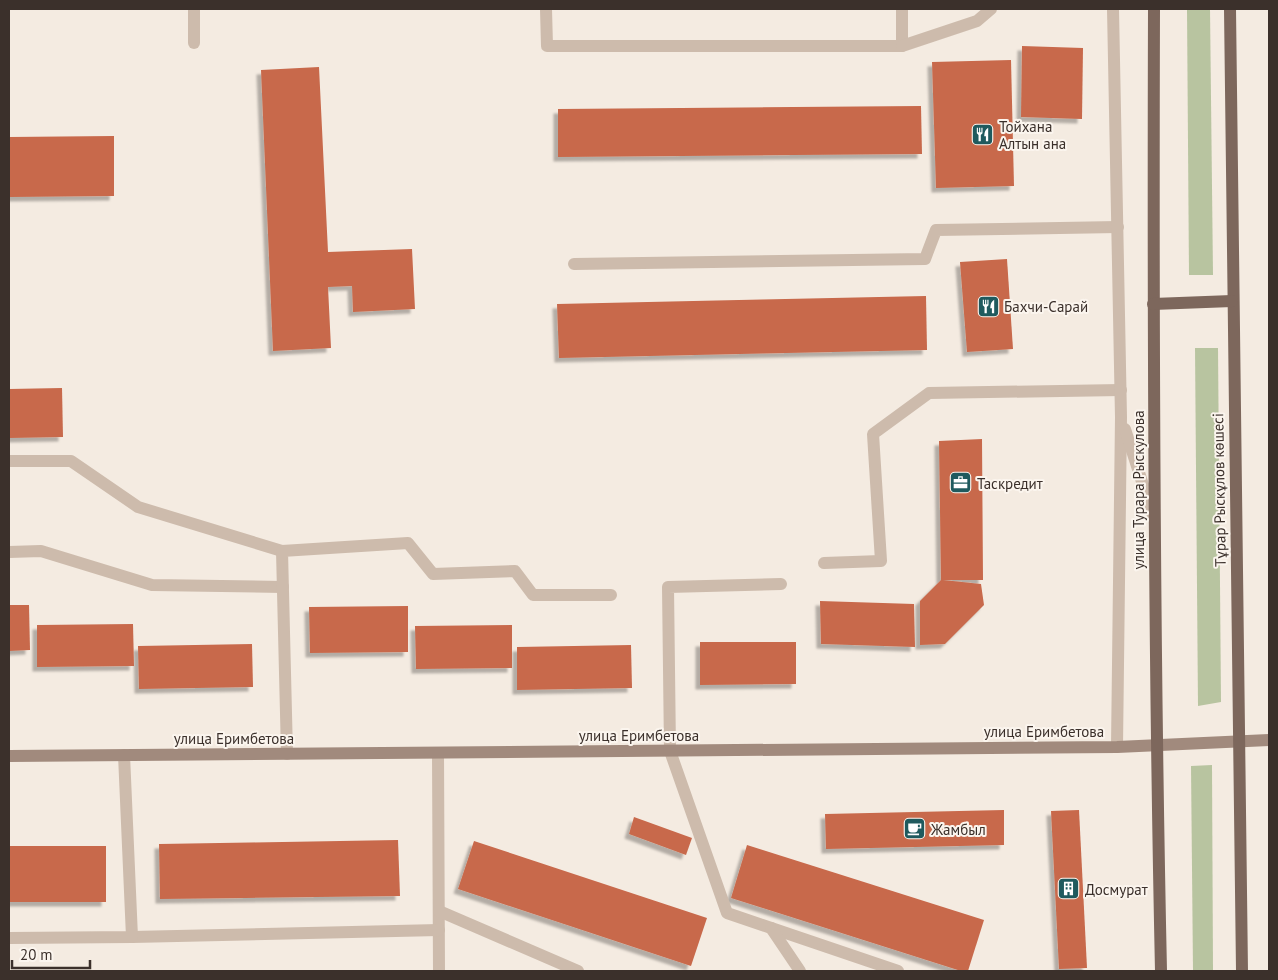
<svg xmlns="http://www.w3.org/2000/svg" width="1278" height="980" viewBox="0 0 1278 980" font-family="'PT Sans',sans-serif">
<defs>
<filter id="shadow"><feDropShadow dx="-4.5" dy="4.5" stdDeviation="1" flood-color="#0004"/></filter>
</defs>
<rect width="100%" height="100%" fill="#f4ebe1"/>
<g fill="#b8c4a0">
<polygon points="1187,9 1210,9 1213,275 1189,275"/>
<polygon points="1195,348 1218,348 1221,702 1198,706"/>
<polygon points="1212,765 1213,971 1193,971 1191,766"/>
</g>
<g fill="#c8694b" filter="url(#shadow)">
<polygon points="1022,46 1083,48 1082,119 1021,117"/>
<polygon points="1011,60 1014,186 936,188 932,62"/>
<polygon points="319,67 328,252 412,249 415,309 353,312 352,286 328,287 331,348 273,351 261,70"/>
<polygon points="921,106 922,154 558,157 558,109"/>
<polygon points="114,136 114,196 9,197 9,137"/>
<polygon points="1007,259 1013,349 967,352 960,262"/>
<polygon points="926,296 927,350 559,358 557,304"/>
<polygon points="62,388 63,437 9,438 9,389"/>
<polygon points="982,439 983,580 943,580 981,584 984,605 945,644 920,645 920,601 941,580 939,441"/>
<polygon points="820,601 914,604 915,647 821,644"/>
<polygon points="9,605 29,605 30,650 9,651"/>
<polygon points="408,606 408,652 310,653 309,607"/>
<polygon points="133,624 134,666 37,667 37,625"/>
<polygon points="512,625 512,668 416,669 415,626"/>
<polygon points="700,642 796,642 796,684 700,685"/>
<polygon points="252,644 253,687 139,689 138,646"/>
<polygon points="631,645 632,688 517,690 517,647"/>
<polygon points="1004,810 1004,845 826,849 825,814"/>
<polygon points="1079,810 1087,968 1059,969 1051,811"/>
<polygon points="634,817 692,838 686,855 629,834"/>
<polygon points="398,840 400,896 160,899 159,844"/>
<polygon points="474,841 707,918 691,966 458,889"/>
<polygon points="747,845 984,920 968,971 961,971 731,898"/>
<rect x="9" y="846" width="97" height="56"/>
</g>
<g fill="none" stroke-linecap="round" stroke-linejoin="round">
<g stroke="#cdbbac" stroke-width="12">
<polyline points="194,9 194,43"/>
<polyline points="546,9 547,46 902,46 902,9"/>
<polyline points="902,46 977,21 991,9"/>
<polyline points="574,264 925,259 936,230 1118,227"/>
<polyline points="9,461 71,461 138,507 282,551"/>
<polyline points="9,552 41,551 152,585 283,587"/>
<polyline points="824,563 881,561 873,434 929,393 1121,390"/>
<polyline points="781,584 668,587 670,751 727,913 898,971"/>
<polyline points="438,753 439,971"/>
<polyline points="287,754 282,551 408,543 433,574 515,571 533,595 611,595"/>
<polyline points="439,911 578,971"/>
<polyline points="771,928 800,971"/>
<polyline points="132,937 439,930"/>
<polyline points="9,938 132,937 124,755"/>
</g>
<g stroke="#cdbbac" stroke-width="12">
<polyline points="1113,9 1121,417 1117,747"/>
<polyline points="1125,429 1154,519"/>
</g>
<polyline stroke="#a18a7d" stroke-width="12" points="9,756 1117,747 1269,740"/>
<g stroke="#7d675c" stroke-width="12">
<path d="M 1154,9 C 1153,330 1154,650 1161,971"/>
<polyline points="1230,9 1242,971"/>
<polyline points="1153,304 1232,301"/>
</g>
</g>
<defs>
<symbol id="restaurant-square" viewBox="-11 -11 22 22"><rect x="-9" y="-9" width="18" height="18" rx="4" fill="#1f5a5e" stroke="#fbf5ee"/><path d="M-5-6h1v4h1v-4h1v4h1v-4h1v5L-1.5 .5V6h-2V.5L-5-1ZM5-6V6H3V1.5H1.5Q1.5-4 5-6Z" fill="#fff"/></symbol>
<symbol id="office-square" viewBox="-11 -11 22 22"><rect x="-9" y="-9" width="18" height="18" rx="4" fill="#1f5a5e" stroke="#fbf5ee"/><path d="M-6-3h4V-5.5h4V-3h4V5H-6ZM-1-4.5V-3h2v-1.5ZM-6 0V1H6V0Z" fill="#fff"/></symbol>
<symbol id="cafe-square" viewBox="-11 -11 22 22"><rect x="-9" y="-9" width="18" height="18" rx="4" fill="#1f5a5e" stroke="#fbf5ee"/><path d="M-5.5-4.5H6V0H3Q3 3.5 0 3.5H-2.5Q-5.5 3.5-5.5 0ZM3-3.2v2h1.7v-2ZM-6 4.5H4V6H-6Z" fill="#fff"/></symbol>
<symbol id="building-square" viewBox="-11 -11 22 22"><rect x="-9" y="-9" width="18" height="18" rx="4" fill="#1f5a5e" stroke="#fbf5ee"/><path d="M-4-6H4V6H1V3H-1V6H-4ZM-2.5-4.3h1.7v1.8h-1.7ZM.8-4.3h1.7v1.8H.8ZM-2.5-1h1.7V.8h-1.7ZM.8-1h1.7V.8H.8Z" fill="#fff"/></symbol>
</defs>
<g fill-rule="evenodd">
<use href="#restaurant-square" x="970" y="122" width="25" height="25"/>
<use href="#restaurant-square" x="976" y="294" width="25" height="25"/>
<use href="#office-square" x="948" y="470" width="25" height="25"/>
<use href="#cafe-square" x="902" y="816" width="25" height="25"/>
<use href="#building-square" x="1056" y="876" width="25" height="25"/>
</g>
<g text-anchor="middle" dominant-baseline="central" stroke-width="4" stroke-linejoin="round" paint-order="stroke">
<g font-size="15" fill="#3b302b" stroke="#fbf5ee" text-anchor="start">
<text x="999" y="126">Тойхана<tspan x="999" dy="17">Алтын ана</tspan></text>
<text x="1004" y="306">Бахчи-Сарай</text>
<text x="977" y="483">Таскредит</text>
<text x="931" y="829">Жамбыл</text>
<text x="1085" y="889">Досмурат</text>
</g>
<g font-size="15" fill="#3b302b" stroke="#fbf5ee">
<text transform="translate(1138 490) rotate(-90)">улица Турара Рыскулова</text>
<text transform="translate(1219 490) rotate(-91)">Тұрар Рыскұлов көшесі</text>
<text x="1044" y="731">улица Еримбетова</text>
<text x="639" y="735">улица Еримбетова</text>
<text x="234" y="738">улица Еримбетова</text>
</g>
</g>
<rect width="1278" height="980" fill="none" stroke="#3b302b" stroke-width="20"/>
<path d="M12 960v8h78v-8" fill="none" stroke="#3b302b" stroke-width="2.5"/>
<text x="20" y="960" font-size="15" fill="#3b302b" stroke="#fbf5ee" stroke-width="4" paint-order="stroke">20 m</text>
</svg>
